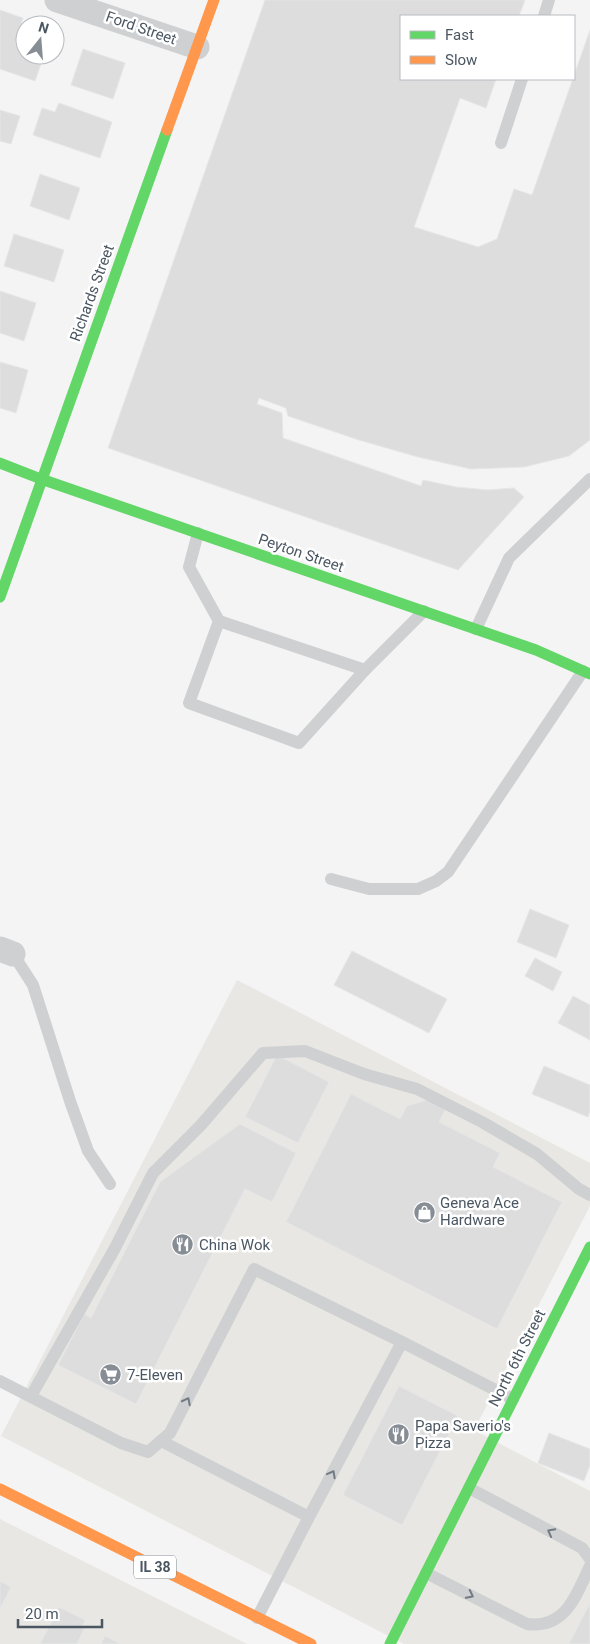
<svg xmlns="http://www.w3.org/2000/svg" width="590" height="1644" viewBox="0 0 590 1644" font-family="Roboto,sans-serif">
<rect width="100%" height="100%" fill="#f4f4f4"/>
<g fill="#e8e7e3">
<polygon points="237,980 590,1163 590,1206 474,1430 590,1491 590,1644 404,1644 1,1436"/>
<polygon points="0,1519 247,1644 0,1644"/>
</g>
<g fill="#ddddde" stroke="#e5e6e7">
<polygon points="265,0 525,0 519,16 401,16 401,79 496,79 486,108 460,98 414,227 478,247 497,239 514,189 532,195 590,30 590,440 569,456 524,467 471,469 418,457 359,440 288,416 286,408 259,398 257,404 282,413 283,438 421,486 423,480 456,487 488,490 514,488 524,497 458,570 108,448"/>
<polygon points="0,10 23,18 15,43 25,46 25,55 44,55 35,81 0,69"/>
<polygon points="83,49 125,63 113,99 71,85"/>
<polygon points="59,103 112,122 100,158 33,135 42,108 55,112"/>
<polygon points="0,110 20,116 11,144 0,141"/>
<polygon points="40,174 80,188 69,220 30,206"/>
<polygon points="14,234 64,250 54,282 4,266"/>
<polygon points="0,291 36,303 24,341 0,333"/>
<polygon points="0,362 28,370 16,413 0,408"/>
<polygon points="530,909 569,925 556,958 517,942"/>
<polygon points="352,951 447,999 429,1033 334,985"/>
<polygon points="535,958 562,972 553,991 525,976"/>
<polygon points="573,996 590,1005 590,1040 558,1023"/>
<polygon points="277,1055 329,1082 298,1143 245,1117"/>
<polygon points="544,1066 590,1085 590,1111 588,1117 532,1094"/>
<polygon points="351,1094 400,1119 407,1106 430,1099 446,1108 439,1122 500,1153 493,1167 562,1202 497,1329 286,1222"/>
<polygon points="240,1124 296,1153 272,1202 245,1189 136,1404 58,1365 84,1314 91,1318 160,1182"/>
<polygon points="399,1386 458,1416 402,1525 343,1495"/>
<polygon points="549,1433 590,1449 590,1465 584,1481 538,1463"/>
<polygon points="0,1581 11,1587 0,1609"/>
<polygon points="590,1603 590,1644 569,1644"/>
<polygon points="59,1607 85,1620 82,1626 85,1627 77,1644 40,1644"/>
<polygon points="105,1636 121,1644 101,1644"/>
</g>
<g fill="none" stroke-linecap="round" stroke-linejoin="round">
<g stroke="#ced0d2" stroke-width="12">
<polyline points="544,16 549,0"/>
<polyline points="501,143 522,79"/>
<polyline points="198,533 189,567 219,621 365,670 424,611"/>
<polyline points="219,621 189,703 299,743 365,670"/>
<polyline points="476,629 509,558 590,479"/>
<polyline points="331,879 369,889 418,889 436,881 448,872 583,671"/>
<polyline points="13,954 33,985 70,1101 88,1151 110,1184"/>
<polyline points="0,1381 121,1443 148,1452 170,1433 254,1269 402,1342 513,1399"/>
<polyline points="31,1396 115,1248 153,1173 201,1125 263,1053 305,1051 364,1074 417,1089 482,1122 537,1154 579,1189 590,1195"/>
<polyline points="161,1441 309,1517"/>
<polyline points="469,1488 582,1548 590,1559"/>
<path d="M 426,1573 L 527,1624 C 566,1629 576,1595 590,1566"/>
<polyline points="257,1618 309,1517 402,1342"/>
</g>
<g stroke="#ced0d2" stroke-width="25">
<polyline points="57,0 197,47"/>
<polyline points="0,949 13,954"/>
</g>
<g stroke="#63d668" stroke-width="11">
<polyline points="0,463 41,479 536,650 590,674"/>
<polyline points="0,597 167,130"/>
<polyline points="390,1644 590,1247"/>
</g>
<g stroke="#ff974d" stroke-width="11">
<polyline points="167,130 214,0"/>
<polyline points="0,1489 311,1644"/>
</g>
</g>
<defs><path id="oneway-chevron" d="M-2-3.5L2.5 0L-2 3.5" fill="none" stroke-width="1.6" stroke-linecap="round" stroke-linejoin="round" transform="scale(1.25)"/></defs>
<g stroke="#727b83">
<use href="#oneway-chevron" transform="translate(187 1401) rotate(-63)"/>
<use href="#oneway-chevron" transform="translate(332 1474) rotate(-62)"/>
<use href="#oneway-chevron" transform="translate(551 1532) rotate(-152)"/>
<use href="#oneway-chevron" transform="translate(470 1595) rotate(27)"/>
</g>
<defs>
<symbol id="shop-disc" viewBox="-11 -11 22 22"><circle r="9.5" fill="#868d94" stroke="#fff"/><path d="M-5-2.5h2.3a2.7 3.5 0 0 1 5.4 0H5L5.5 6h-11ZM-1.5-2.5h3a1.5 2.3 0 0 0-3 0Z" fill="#fff"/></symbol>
<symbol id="restaurant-disc" viewBox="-11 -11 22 22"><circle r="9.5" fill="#868d94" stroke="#fff"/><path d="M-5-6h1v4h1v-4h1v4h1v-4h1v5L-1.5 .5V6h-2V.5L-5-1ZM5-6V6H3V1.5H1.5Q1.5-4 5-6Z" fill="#fff"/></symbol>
<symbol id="supermarket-disc" viewBox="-11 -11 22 22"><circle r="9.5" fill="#868d94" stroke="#fff"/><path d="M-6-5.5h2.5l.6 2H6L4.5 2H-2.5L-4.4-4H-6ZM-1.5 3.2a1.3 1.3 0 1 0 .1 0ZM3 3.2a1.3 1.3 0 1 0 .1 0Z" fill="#fff"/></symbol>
</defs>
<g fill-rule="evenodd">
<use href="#shop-disc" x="412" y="1200" width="25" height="25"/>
<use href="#restaurant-disc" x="170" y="1232" width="25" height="25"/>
<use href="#supermarket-disc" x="98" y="1362" width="25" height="25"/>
<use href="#restaurant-disc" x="386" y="1422" width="25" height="25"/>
</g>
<g text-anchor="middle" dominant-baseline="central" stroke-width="5" stroke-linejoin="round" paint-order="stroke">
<rect fill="#fff" stroke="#808990" stroke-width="1" x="134" y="1555.5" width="42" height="23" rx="4"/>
<g font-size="14" font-weight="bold" fill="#4a5661">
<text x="155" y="1567">IL 38</text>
</g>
<g font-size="15" fill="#4a5661" stroke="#fff">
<text transform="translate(141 28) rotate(19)">Ford Street</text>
<text transform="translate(92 293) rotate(-70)">Richards Street</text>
<text transform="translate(301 553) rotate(19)">Peyton Street</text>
<text transform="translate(517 1358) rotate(-63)">North 6th Street</text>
</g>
<g font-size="15" fill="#4a5661" stroke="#fff" text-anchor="start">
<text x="440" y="1203">Geneva Ace<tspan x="440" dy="17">Hardware</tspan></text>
<text x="199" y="1245">China Wok</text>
<text x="127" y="1375">7-Eleven</text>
<text x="415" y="1426">Papa Saverio's<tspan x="415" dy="17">Pizza</tspan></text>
</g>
</g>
<rect x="400" y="15" width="175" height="65" fill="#ffffff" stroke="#b7bbc0"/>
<rect x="410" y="31" width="25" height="8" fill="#63d668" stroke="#b7bbc0"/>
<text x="445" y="40" font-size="15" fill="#4a5661">Fast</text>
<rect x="410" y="56" width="25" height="8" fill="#ff974d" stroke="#b7bbc0"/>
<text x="445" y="65" font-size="15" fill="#4a5661">Slow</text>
<g transform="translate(40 40) rotate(17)"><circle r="24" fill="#ffffff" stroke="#b7bbc0"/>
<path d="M0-4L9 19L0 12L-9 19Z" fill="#868d94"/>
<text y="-8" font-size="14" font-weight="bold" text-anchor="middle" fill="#4a5661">N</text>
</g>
<path d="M18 1619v8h84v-8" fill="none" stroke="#4a5661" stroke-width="2.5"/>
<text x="25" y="1619" font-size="15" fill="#4a5661" stroke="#ffffff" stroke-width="4" paint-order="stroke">20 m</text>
</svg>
